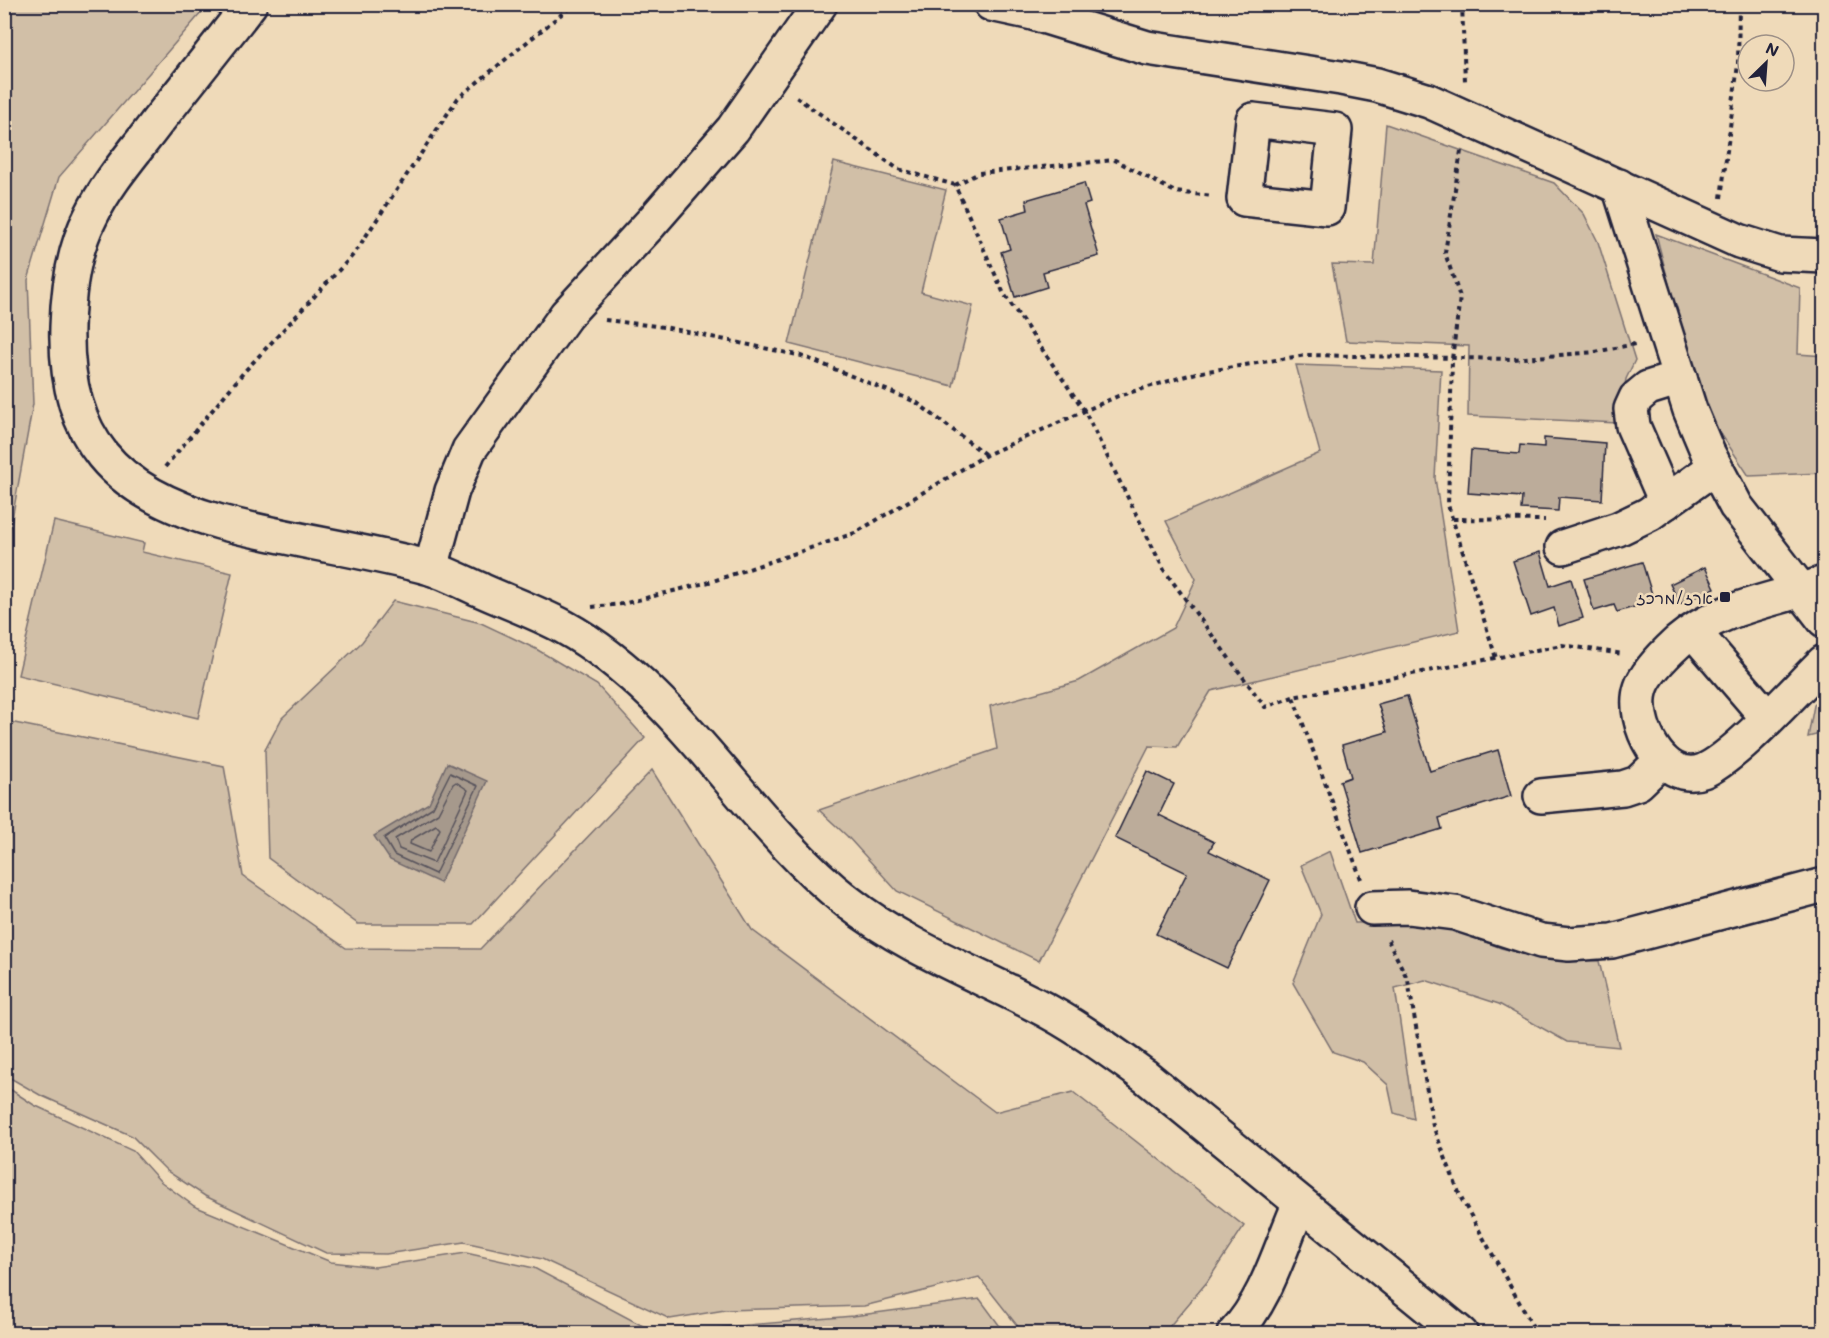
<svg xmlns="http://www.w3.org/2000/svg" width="1829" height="1338" viewBox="0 0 1829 1338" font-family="Mali,'Playpen Sans Hebrew',sans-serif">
<rect width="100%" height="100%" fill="#efdab9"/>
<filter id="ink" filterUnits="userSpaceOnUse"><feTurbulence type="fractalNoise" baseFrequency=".0167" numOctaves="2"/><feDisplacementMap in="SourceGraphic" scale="12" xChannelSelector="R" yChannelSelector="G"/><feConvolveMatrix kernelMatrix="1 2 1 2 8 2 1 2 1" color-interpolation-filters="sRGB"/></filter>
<g filter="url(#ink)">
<g fill="#d1bfa7" stroke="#7a7071" stroke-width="1.5">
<polygon points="5,4 208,5 59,177 28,280 33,404 5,557"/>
<polygon points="1386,124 1554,183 1584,214 1598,242 1635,360 1626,379 1618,423 1468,416 1469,346 1346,341 1332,264 1374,265"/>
<polygon points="834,162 946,190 921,292 973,306 953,386 789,344"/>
<polygon points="1656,234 1800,288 1798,354 1824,356 1824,473 1749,476 1699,401"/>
<polygon points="1296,365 1441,370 1435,478 1459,631 1211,691 1177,747 1149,746 1039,961 897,891 847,836 819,810 997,749 990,706 1079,681 1173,628 1196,579 1166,521 1320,453"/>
<polygon points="54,521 144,543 142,552 232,573 198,718 18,675"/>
<polygon points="393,601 481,623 536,649 597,685 645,738 473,924 358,924 268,858 265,750 282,718 362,642"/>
<polygon points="1824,695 1824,733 1808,737 1814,705"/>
<polygon points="5,721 224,766 243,876 346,948 480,949 652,770 752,930 995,1112 1073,1092 1244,1226 1207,1282 1163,1334 1023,1333 979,1277 864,1306 725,1310 670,1319 542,1259 464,1242 386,1254 326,1253 205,1196 167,1171 132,1136 40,1095 5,1075"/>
<polygon points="1330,851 1355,923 1437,922 1501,948 1540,957 1599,961 1619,1047 1567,1042 1499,1004 1425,980 1395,988 1414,1119 1394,1113 1388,1085 1363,1062 1333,1052 1293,983 1321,914 1301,865"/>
<polygon points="5,1086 34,1105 133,1151 160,1181 194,1206 331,1262 375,1267 466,1253 534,1268 656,1333 853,1316 980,1299 1005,1333 5,1333"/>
</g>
<polygon fill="#a6998c" stroke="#71696c" stroke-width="1.5" points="447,763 487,781 440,883 390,860 374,836 429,803"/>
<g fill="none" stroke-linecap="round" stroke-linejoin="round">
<g stroke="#57525b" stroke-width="1.5">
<polygon points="450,773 478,786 435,874 394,855 384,838 433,807"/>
<polygon points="456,782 468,790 434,863 399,849 395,839 438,813 453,784"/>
<polygon points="436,825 440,829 429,852 410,844 411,840"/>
</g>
</g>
<g fill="#bcac9a" stroke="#22223b" stroke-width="1.5">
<polygon points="1084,183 1090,203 1084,205 1099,256 1043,272 1047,287 1015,297 1001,252 1010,249 1001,218 1028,210 1026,200"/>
<polygon points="1544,438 1605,443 1602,500 1559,497 1558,511 1521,509 1522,497 1468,493 1471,450 1519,454 1520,445 1544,447"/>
<polygon points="1540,552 1550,586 1571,579 1583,618 1559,626 1554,608 1531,616 1513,561"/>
<polygon points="1642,562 1654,601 1617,612 1614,605 1594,611 1584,579"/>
<polygon points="1705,567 1715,588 1680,604 1670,584"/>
<polygon points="1407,696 1430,771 1498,750 1511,796 1439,818 1442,829 1362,853 1340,781 1351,777 1342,745 1387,732 1378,704"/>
<polygon points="1147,771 1174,784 1159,815 1214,842 1209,851 1270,880 1227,968 1156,934 1187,873 1115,838"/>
</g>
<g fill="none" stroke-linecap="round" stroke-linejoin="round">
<defs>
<g id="minor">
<path d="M 250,4 C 219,44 188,83 157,122 C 134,153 108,181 91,216 C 73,250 68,289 67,327 C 64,438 114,492 220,522 C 288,540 358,549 427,567 C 446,573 465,583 483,591 C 510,603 538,613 564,627 C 682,692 744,821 848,902 C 904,946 972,972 1034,1004 C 1074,1024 1109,1050 1145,1076 L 1461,1334"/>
<polyline points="991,4 1033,13 1147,48 1341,78 1377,85 1429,101 1739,241 1780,254 1824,256"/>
<polygon points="1253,120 1335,130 1327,208 1244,199"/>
<polyline points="1619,186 1690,410 1708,453 1736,506 1824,620"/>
<polyline points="1666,502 1633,426 1631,409 1636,398 1648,388 1680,378"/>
<polyline points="1563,547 1618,529 1649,514 1715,467"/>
<polyline points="431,568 452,491 469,450 566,315 651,223 733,129 820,4"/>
<path d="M 1824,583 C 1774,601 1720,606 1678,642 C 1666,653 1646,672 1641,688 C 1630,721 1662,786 1703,771 C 1734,759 1797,688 1824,662"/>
<polyline points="1694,632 1767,717"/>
<polyline points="1541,796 1623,788 1638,783 1662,760"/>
<polyline points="1372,908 1408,907 1455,913 1541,941 1569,944 1612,941 1824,885"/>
<path d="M 1234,1334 C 1268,1298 1280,1247 1300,1203"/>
</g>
</defs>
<use href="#minor" stroke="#22223b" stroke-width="38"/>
<g stroke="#22223b" stroke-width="4" stroke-dasharray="4.5 4.5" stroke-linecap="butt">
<polyline points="1462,4 1465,81"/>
<polyline points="796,97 898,169 955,185 1004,294 1084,410 1164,570 1265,707 1293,697"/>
<polyline points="1461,151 1445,253 1460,297 1452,359 1448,505 1496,658"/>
<polyline points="955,185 979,173 1115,160 1175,192 1213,196"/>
<polyline points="1721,198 1738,64 1739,4"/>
<polyline points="605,320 664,327 802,356 916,402 986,455"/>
<polyline points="165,467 244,372 354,254 458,98 574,4"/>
<polyline points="1453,519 1545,520"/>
<polyline points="592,607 622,604 713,581 855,533 986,455 1118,396 1196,373 1306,355 1513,359 1595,352 1635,344"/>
<polyline points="1361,879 1293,697 1562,645 1623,654"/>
<polyline points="1388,940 1408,980 1433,1126 1461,1198 1537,1334"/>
</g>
<use href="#minor" stroke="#efdab9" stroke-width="33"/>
</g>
</g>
<rect fill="#22223b" stroke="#efdab9" stroke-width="2" x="1719" y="591" width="12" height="12" rx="3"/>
<g text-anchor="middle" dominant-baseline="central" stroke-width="5" stroke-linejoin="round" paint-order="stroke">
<g font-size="16" fill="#22223b" stroke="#efdab9" text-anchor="end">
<text x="1713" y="597">ארז/מרכז</text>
</g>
</g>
<rect width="1829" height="1338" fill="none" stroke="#efdab9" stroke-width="24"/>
<rect x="12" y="12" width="1805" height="1314" fill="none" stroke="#22223b" stroke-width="2" filter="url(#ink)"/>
<g transform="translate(1766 63) rotate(25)"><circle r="28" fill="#efdab9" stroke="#9d9087" stroke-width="1.5"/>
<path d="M0-4.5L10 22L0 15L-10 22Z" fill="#22223b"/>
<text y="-9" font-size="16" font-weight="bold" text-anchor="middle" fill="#22223b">N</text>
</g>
</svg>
